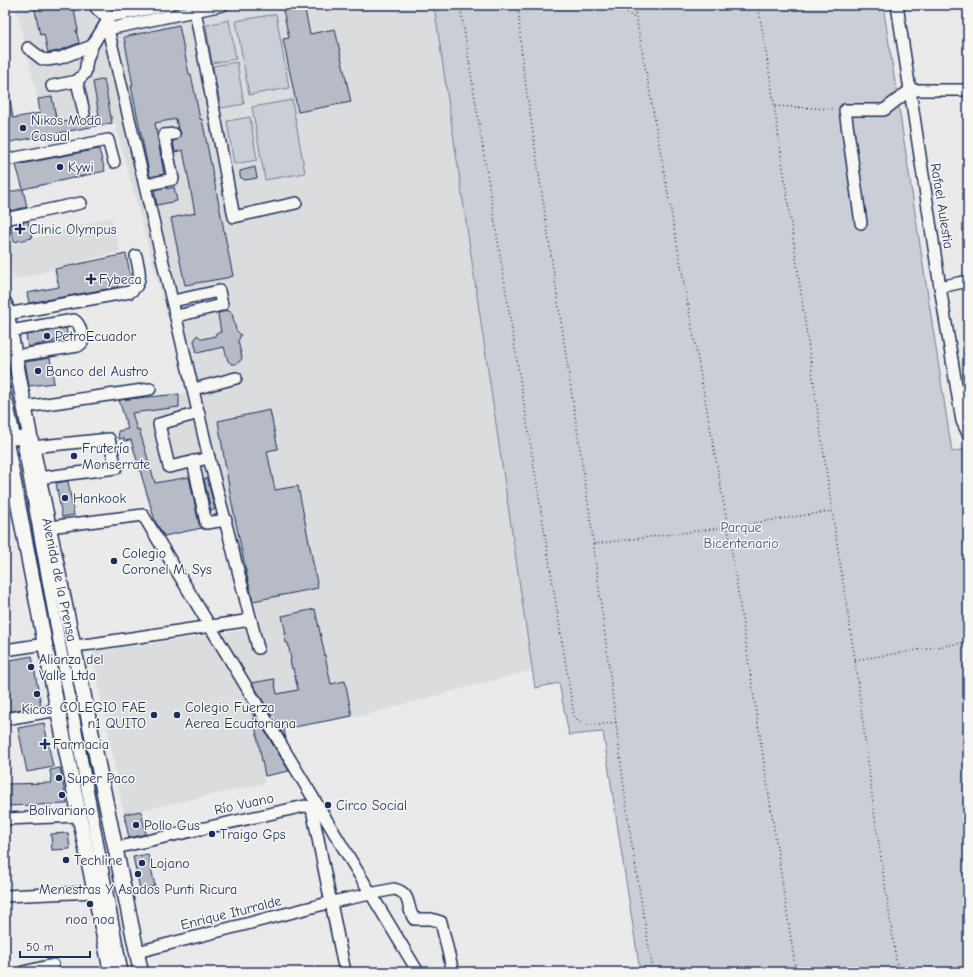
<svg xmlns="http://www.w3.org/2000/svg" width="973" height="977" viewBox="0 0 973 977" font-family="'Comic Neue',sans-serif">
<rect width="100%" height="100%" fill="#e9eae9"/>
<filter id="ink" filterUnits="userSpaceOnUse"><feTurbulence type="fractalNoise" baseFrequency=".025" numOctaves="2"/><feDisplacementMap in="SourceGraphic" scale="8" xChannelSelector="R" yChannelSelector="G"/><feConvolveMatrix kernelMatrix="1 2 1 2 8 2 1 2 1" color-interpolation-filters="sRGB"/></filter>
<g filter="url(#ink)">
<g fill="#dadcde">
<polygon points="16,5 434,5 532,670 361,716 351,717 284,730 292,771 265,776 263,777 265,783 124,814 92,652 246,630 221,529 203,531 202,528 160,537 119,399 188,393 115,123 46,136"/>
<polygon points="111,217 120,251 15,280 6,246"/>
</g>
<g fill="#caced5" stroke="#727e9a">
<polygon points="434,5 883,5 952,452 968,448 968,972 640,972 603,732 569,735 559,683 535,688"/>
<polygon points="276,14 289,88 249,95 236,21"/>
<polygon points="229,20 236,59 212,63 206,25"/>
<polygon points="237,62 244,104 221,108 213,66"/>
<polygon points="292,100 305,173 265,180 252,107"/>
<polygon points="250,117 257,160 234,164 227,121"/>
</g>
<g fill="#b6bbc6" stroke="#1b2f5e">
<polygon points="34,5 73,5 78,30 76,30 79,43 58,51 48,53 44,34 40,35"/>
<polygon points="282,5 304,5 310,34 335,29 351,102 298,112 283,39 289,38"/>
<polygon points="179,25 189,74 191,74 200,119 202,119 233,276 226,278 185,285 171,218 195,213 183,150 175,152 173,141 178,139 181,133 178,128 176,119 155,123 164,174 150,177 131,86 133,86 124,37"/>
<polygon points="104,79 112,123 5,143 5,95 9,94 13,118 40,113 38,99 52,97 57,123 80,119 85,120 90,117 99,115 93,82"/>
<polygon points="99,149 105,171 23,189 16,165"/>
<polygon points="255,167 257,178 245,180 240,177 240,171"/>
<polygon points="167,187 167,189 174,187 177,201 157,205 154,190"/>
<polygon points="23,189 27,207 10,211 6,193"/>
<polygon points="28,221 32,238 14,242 10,225"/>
<polygon points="126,254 131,278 117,281 118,287 29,303 27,293 59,287 55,269"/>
<polygon points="227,310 232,313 236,330 241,335 238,341 242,358 240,361 236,364 232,364 228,361 224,347 197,353 194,341 197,335 202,339 215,336 216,333 221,332 218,315 219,313"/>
<polygon points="66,328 68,338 28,347 26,335"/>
<polygon points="50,358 54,383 29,386 25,362"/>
<polygon points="179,394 179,407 132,413 137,430 139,429 155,483 189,477 199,524 202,528 164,536 155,521 131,440 124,441 124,438 119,439 118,431 128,429 119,400"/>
<polygon points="270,410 278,449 267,451 275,490 298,486 318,588 253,601 247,576 231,499 218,421"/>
<polygon points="207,478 215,509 211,511 204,479"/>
<polygon points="68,481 74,515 62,517 56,483"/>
<polygon points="315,609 331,684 345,681 352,716 284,729 286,739 252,683 274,679 277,694 298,690 293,668 292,669 290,660 291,660 288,643 286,643 284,634 286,634 282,616"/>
<polygon points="32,656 41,706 5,712 5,661"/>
<polygon points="252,710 289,771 265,776"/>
<polygon points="44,723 53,767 27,772 18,728"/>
<polygon points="60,768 67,804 5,806 5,784 52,783 50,770"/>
<polygon points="141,811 146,834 129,838 124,814"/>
<polygon points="68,833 70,849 52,850 51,834"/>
<polygon points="148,854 155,886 140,889 133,857"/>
</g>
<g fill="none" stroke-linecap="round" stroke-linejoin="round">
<defs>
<g id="minor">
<polyline points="95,5 97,9 106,17"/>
<polyline points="105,5 108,29 209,458 258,648"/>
<polyline points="194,5 234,217 296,203"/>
<polyline points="897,5 940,287 962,421 968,434"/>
<polyline points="106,17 168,5"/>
<polyline points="108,29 223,5"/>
<polyline points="28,48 42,59 47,60 60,58 92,46 106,23"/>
<polyline points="77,81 84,113"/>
<polyline points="52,86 77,81 85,73 87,60 92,46"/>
<polyline points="5,160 108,140 114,162"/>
<polyline points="145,185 173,179 164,135 174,134"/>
<polyline points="5,219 81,203"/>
<polyline points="861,223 845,110 884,110 910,90 968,90"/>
<polyline points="940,287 968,281"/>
<polyline points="173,301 219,291 222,305 177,316"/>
<path d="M 7,314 L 130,292 C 144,283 139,269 136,256"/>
<path d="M 10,331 L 74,320 C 81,324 82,335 82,343 L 78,346 L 15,356"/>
<polyline points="194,389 236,378"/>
<polyline points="5,392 15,439"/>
<polyline points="25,407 150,389"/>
<polyline points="199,413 159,424 169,467 209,458"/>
<polyline points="22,437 59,641 122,972"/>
<polyline points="32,447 109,439 116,468 38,478"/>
<polyline points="193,461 206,523 226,520"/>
<polyline points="49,527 143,515 418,972"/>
<polyline points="73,646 92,644 251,620"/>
<polyline points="5,650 45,644"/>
<polyline points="5,719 58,710"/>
<polyline points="5,819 79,816"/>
<polyline points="115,848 305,806 309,807 312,809 345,972"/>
<polyline points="5,896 95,892"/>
<path d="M 137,952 L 332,902 L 394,889 C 412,893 406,907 414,919 L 431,919 L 441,922 L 453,972"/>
<polyline points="23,972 53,965"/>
</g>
<g id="major">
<path id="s1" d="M 5,304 L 30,436 L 141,972"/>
<polyline points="5,436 53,686 111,972"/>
</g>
</defs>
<use href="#minor" stroke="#1b2f5e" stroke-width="14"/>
<use href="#major" stroke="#1b2f5e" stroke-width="17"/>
<g stroke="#1b2f5e" stroke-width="1.5" stroke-dasharray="1 3" stroke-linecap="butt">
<path d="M 460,5 L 574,716 C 587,731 600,724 616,722"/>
<polyline points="518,5 522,60 590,516 629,827 653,972"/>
<polyline points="617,5 636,19"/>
<polyline points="634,5 728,527 796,972"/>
<polyline points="758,5 771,83 832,511 855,660 875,818 898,972"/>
<polyline points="775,106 835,109"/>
<polyline points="594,544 728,527 832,511"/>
<polyline points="855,660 968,642"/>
</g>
<use href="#minor" stroke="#f6f6f2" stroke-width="11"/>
<use href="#major" stroke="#f6f6f2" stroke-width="14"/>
</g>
</g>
<g fill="#1b2f5e" stroke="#f6f6f2" stroke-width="1.5">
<circle cx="23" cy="128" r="4"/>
<circle cx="60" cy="167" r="4"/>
<path d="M18 223h4v4h4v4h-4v4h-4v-4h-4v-4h4z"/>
<path d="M89 273h4v4h4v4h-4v4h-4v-4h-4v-4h4z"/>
<circle cx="47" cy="336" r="4"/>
<circle cx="38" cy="371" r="4"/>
<circle cx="74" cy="456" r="4"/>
<circle cx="65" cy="498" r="4"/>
<circle cx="114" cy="561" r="4"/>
<circle cx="31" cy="667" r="4"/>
<circle cx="37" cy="694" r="4"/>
<circle cx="154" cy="715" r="4"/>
<circle cx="177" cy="715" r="4"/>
<path d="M43 738h4v4h4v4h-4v4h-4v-4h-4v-4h4z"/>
<circle cx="59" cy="778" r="4"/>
<circle cx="62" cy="795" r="4"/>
<circle cx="328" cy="805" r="4"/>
<circle cx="136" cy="825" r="4"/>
<circle cx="212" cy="834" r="4"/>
<circle cx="66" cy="860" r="4"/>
<circle cx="142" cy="863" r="4"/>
<circle cx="138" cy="874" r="4"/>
<circle cx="90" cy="904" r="4"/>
</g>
<g text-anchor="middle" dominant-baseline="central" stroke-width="3" stroke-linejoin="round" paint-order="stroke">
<g font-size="14" fill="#1b2f5e" stroke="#f6f6f2" text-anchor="start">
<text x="31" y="120">Nikos Moda<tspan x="31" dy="16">Casual</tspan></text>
<text x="68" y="167">Kywi</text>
<text x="29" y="229">Clinic Olympus</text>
<text x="99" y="279">Fybeca</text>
<text x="55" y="336">PetroEcuador</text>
<text x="46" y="371">Banco del Austro</text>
<text x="82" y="448">Frutería<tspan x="82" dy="16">Monserrate</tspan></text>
<text x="73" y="498">Hankook</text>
<text x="122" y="553">Colegio<tspan x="122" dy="16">Coronel M, Sys</tspan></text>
<text x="39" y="659">Alianza del<tspan x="39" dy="16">Valle Ltda</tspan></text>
<text x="146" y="707" text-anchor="end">COLEGIO FAE<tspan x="146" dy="16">n1 QUITO</tspan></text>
<text x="185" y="707">Colegio Fuerza<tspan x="185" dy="16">Aerea Ecuatoriana</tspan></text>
<text x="37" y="709" text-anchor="middle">Kicos</text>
<text x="53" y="744">Farmacia</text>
<text x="67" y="778">Super Paco</text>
<text x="336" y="805">Circo Social</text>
<text x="62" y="810" text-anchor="middle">Bolivariano</text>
<text x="144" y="825">Pollo Gus</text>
<text x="220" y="834">Traigo Gps</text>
<text x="74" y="860">Techline</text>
<text x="150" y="863">Lojano</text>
<text x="138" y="889" text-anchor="middle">Menestras Y Asados Punti Ricura</text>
<text x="90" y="919" text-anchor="middle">noa noa</text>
</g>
<g font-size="14" fill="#1b2f5e" stroke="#f6f6f2">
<text transform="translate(942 206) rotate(81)">Rafael Aulestia</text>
<text stroke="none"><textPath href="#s1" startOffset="281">Avenida de la Prensa</textPath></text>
<text transform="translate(244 804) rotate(-12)">Río Vuano</text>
<text transform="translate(231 913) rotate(-14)">Enrique Iturralde</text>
</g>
<g font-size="14" fill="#47577c" stroke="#f6f6f2">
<text x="741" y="527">Parque<tspan x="741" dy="16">Bicentenario</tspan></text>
</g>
</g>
<rect width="973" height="977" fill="none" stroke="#f6f6f2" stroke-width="20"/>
<rect x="10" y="10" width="953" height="957" fill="none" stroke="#1b2f5e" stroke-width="1.5" filter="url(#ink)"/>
<path d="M20 951v6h70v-6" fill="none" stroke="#1b2f5e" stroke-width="2"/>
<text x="26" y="951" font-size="12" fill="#1b2f5e" stroke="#f6f6f2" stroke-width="3" paint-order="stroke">50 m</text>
</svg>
